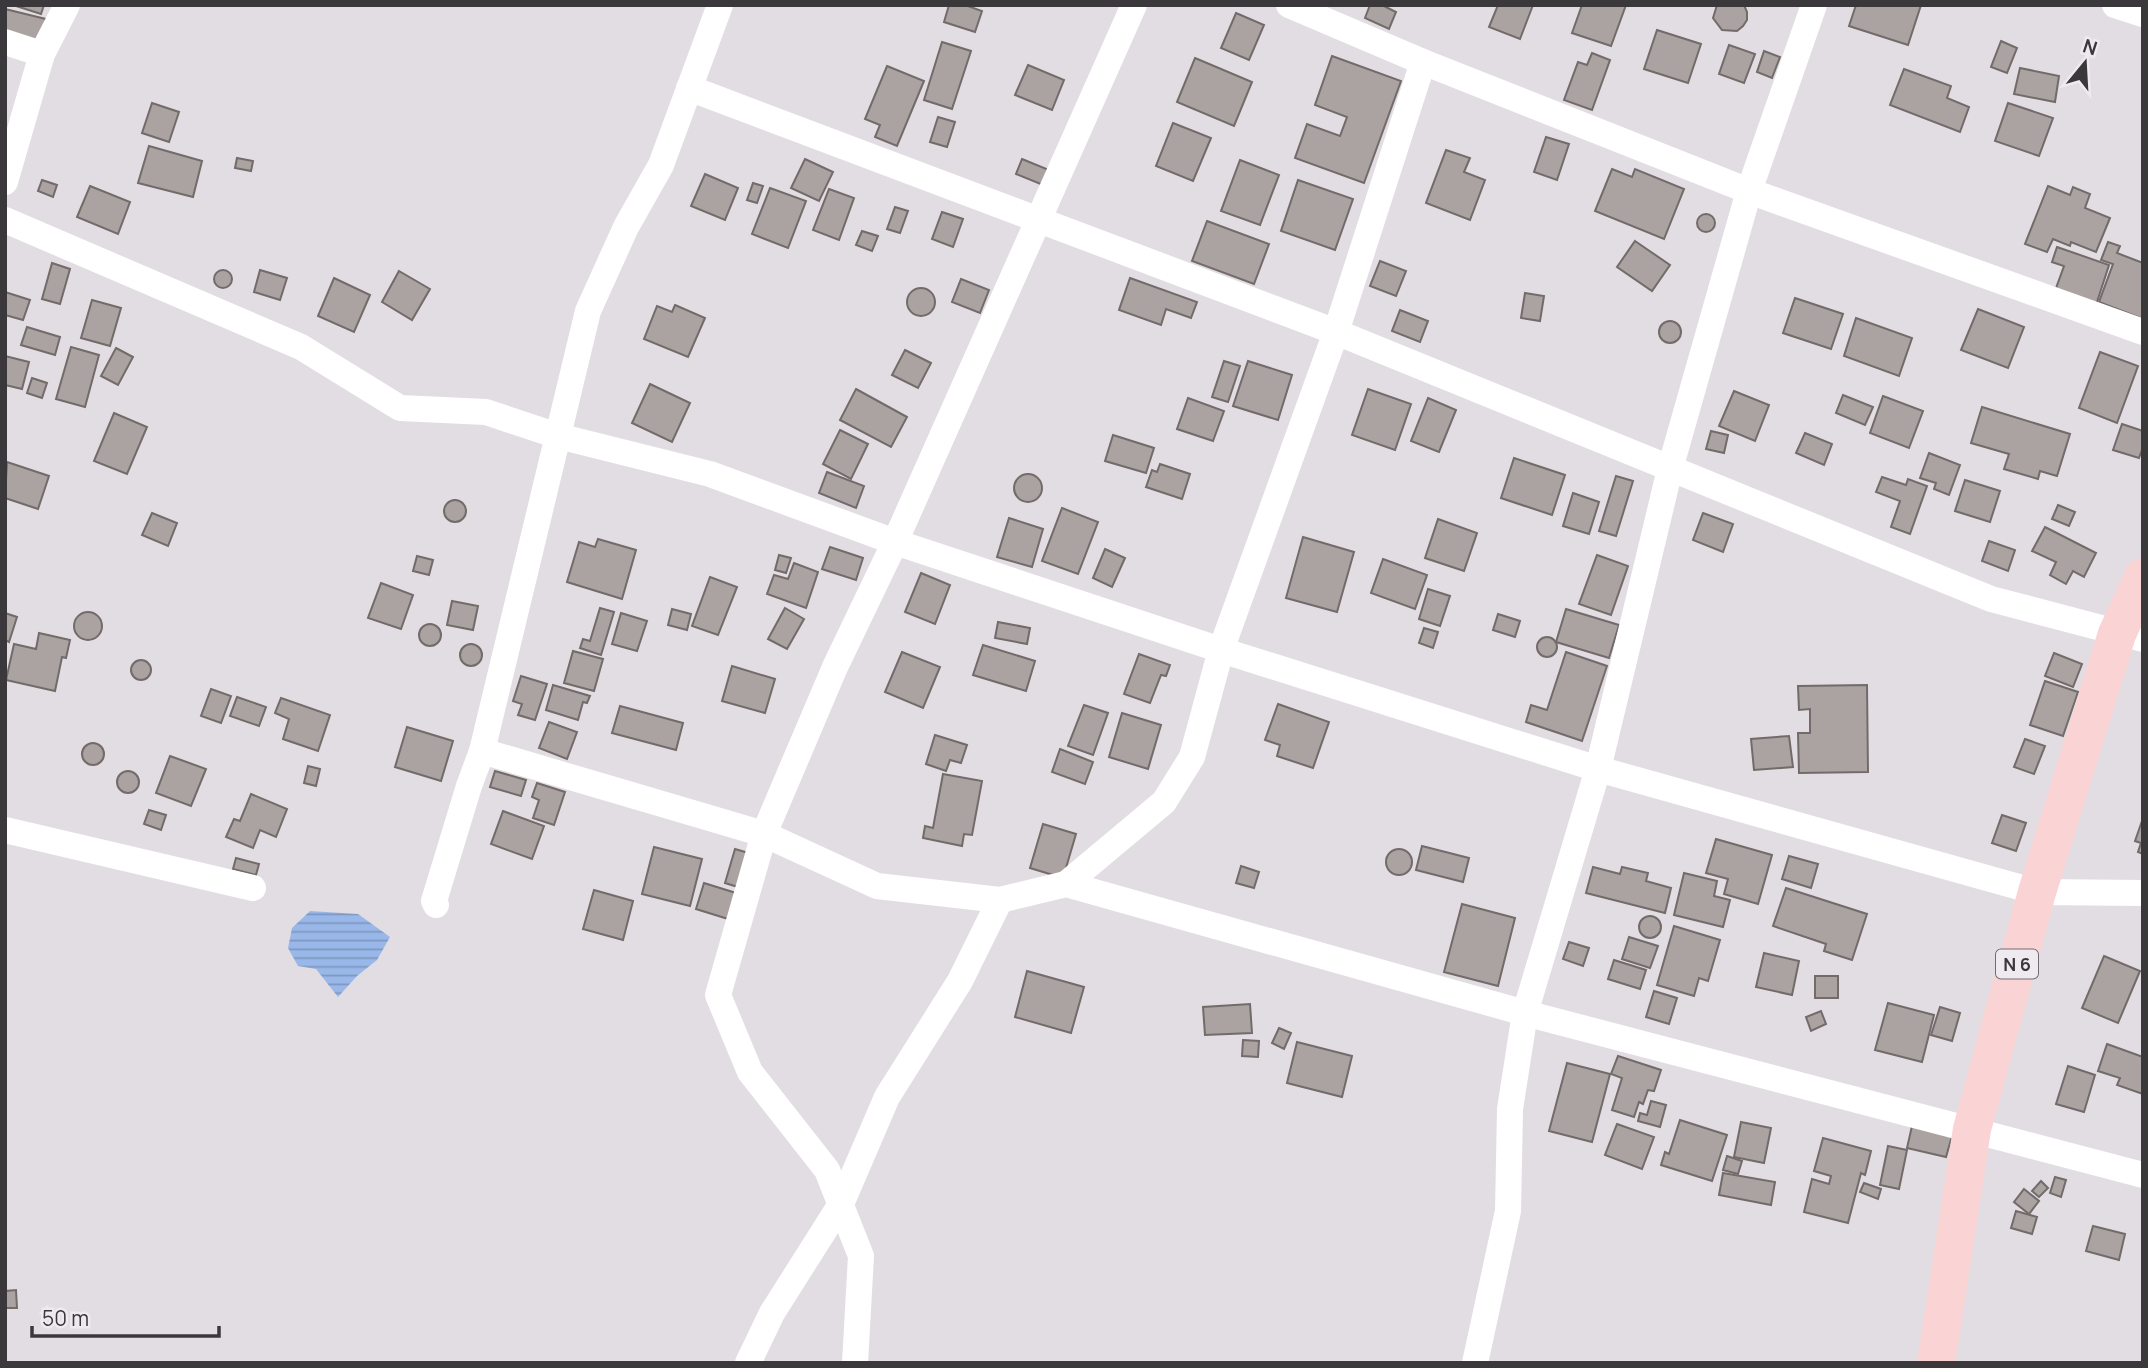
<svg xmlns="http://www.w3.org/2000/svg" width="2148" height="1368" viewBox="0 0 2148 1368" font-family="Manrope,sans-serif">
<defs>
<pattern id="water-rules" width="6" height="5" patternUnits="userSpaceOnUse" patternTransform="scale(1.75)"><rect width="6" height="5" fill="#99b8e9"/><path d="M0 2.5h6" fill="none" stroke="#7e97be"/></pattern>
</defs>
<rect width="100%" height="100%" fill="#e2dde2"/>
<polygon fill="url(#water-rules)" points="310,911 358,914 390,937 377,960 357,976 338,997 316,969 298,966 288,948 292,928"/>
<g fill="#aaa3a2" stroke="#726b6a" stroke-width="2">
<polygon points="13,5 44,5 41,14"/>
<polygon points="949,5 965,5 982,11 975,32 944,22"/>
<polygon points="1370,5 1382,5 1396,12 1389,29 1365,18"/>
<polygon points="1498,5 1533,5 1520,39 1489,27"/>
<polygon points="1582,5 1626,5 1611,46 1572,33"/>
<polygon points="1717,5 1744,5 1747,12 1747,20 1743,26 1737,31 1722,30 1713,18"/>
<polygon points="1856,5 1921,5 1908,45 1849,26"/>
<polygon points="5,9 46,19 39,44 5,35"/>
<polygon points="1236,13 1264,25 1249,60 1221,48"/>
<polygon points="1657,30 1701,44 1688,83 1644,69"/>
<polygon points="2001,41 2017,48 2007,73 1991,67"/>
<polygon points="942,42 971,51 952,109 924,100"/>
<polygon points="1729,45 1755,54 1744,83 1719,74"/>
<polygon points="1764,51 1780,57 1772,78 1757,72"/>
<polygon points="1592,53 1610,60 1592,110 1564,100 1578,62 1587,65"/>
<polygon points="1332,56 1401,81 1364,183 1295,158 1307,124 1340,136 1347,117 1315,105"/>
<polygon points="1195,58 1252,82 1234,126 1177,102"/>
<polygon points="1028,65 1064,80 1052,110 1015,95"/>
<polygon points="887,66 924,81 897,146 875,137 880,125 865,119"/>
<polygon points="2020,68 2059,76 2055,102 2014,94"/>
<polygon points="1904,69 1951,86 1947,98 1969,107 1960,132 1890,105"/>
<polygon points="152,103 179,112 169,142 142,133"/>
<polygon points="2008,103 2053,118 2039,156 1995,141"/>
<polygon points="938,117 955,122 947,147 930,142"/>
<polygon points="1173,123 1211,138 1193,181 1156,166"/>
<polygon points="1546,137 1569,144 1557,180 1534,172"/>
<polygon points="149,146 202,161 193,197 138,183"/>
<polygon points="1446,150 1470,158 1464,172 1485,180 1470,220 1426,203"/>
<polygon points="237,158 253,161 251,171 235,168"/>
<polygon points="805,159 833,172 819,201 791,188"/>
<polygon points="1022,159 1049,170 1043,185 1016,174"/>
<polygon points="1240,160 1279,175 1260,225 1221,211"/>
<polygon points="1612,169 1632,177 1635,169 1684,189 1664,239 1595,211"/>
<polygon points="705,174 738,188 725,220 691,206"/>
<polygon points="42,180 57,185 53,197 38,191"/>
<polygon points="1298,180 1353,199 1335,250 1281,231"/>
<polygon points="753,183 763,186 757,203 747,200"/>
<polygon points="90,186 130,202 118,234 77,217"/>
<polygon points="2048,186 2070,195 2073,187 2090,194 2085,208 2110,218 2096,252 2071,242 2070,246 2053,239 2047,252 2025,244"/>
<polygon points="770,188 806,201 788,248 752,234"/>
<polygon points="829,189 854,198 839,240 813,230"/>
<polygon points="895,207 908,211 900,233 887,229"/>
<polygon points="942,212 963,219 953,247 932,239"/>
<circle cx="1706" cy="223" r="9"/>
<polygon points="1207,221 1269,244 1254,284 1192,261"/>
<polygon points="862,231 878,236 872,251 856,245"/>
<polygon points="1635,241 1670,265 1652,291 1617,267"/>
<polygon points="2108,242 2120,246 2117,253 2143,263 2143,319 2099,302 2113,264 2101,260"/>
<polygon points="2057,247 2109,265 2096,305 2055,291 2064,266 2052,262"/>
<polygon points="1380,261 1406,271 1396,296 1370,286"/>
<polygon points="52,263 70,269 60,304 42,299"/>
<circle cx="223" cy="279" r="9"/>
<polygon points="260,270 287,278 280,300 254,292"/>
<polygon points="399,271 430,289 412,320 382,302"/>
<polygon points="334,278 370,295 354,332 318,316"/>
<polygon points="1130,278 1197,302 1191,318 1166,309 1161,325 1119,310"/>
<polygon points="961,279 989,290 980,313 952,302"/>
<circle cx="921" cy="302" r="14"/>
<polygon points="5,292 30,300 23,320 5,315"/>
<polygon points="1525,293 1544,296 1540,321 1521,318"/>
<polygon points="1795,298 1843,314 1831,349 1783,333"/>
<polygon points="92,300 121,308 110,346 81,338"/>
<polygon points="675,305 705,318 688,357 644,339 657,306 672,312"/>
<polygon points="1978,309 2024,327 2008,368 1961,350"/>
<polygon points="1400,310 1428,321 1420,342 1392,331"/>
<polygon points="1856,318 1912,338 1899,376 1844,356"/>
<circle cx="1670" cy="332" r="11"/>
<polygon points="27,327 60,337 55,355 21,345"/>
<polygon points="71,347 99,355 85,407 56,399"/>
<polygon points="116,348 133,357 118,385 101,376"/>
<polygon points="905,350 931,363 918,388 892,375"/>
<polygon points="2100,352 2138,366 2117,423 2079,408"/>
<polygon points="5,356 29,362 22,389 5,385"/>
<polygon points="1224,361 1240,366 1228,402 1212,397"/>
<polygon points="1248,361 1292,375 1278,420 1233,406"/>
<polygon points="32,378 47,383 42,398 27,393"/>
<polygon points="650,384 690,403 672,442 632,423"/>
<polygon points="856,389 907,417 891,447 840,420"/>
<polygon points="1368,389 1411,404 1395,450 1352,435"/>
<polygon points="1734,391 1769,405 1755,441 1719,426"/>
<polygon points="1843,395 1873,407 1865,425 1836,413"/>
<polygon points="1883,396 1923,411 1909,448 1870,433"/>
<polygon points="1188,398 1224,411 1213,441 1177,429"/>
<polygon points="1428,398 1456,410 1439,452 1411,441"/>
<polygon points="1982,407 2070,434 2057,476 2040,471 2038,479 2004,469 2009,454 1971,443"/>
<polygon points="114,413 147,427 127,474 94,461"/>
<polygon points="2122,424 2143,431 2143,447 2139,458 2113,450"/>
<polygon points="840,430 868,444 851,479 823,464"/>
<polygon points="1711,431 1728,435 1724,453 1706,449"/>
<polygon points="1805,433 1832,444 1824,465 1796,453"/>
<polygon points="1113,435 1154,448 1146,473 1105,461"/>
<polygon points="1929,453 1960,465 1949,495 1934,489 1936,483 1920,478"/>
<polygon points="1514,458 1565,475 1552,515 1501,498"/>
<polygon points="7,462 49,476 38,509 5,498"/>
<polygon points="1160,464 1190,474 1182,499 1146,487 1152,470 1157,472"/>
<polygon points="827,472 864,486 856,508 819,493"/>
<circle cx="1028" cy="488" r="14"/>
<polygon points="1616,476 1633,481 1616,536 1599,531"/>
<polygon points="1882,477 1906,485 1908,479 1927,486 1910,534 1891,527 1900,501 1876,492"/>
<polygon points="1965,480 2000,491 1990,522 1955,511"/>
<polygon points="1573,493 1599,502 1589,534 1563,526"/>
<circle cx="455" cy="511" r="11"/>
<polygon points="2058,505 2075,512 2069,526 2052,519"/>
<polygon points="1062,508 1098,522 1078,574 1042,561"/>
<polygon points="152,513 177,523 168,546 142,535"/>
<polygon points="1703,513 1733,524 1723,552 1693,540"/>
<polygon points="1009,518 1043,529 1032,567 997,557"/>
<polygon points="1438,519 1477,533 1464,571 1425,558"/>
<polygon points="2045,527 2096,553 2084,577 2073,571 2066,584 2050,575 2056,562 2032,551"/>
<polygon points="1303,537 1354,552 1337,612 1286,598"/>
<polygon points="598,539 636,550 622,599 567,582 579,542 595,547"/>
<polygon points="1989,541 2015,550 2008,571 1982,561"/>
<polygon points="830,547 863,558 856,580 822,569"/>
<polygon points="1105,549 1125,558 1112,587 1093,578"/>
<polygon points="779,555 791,558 786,573 775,570"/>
<polygon points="1597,555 1628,566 1611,615 1579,604"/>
<polygon points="417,556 433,560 429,575 413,571"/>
<polygon points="1383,559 1427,575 1415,609 1371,593"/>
<polygon points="794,563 818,572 806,608 767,594 774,575 788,579"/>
<polygon points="921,573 950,585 935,624 905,612"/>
<polygon points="710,577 737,587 718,635 692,626"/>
<polygon points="381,583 413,595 401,629 368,618"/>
<polygon points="1428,589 1450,596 1440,626 1419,619"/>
<polygon points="452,601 478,606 473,630 447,625"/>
<polygon points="600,608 614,612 601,655 580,648 583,639 590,641"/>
<polygon points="785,608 804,619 787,649 768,639"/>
<polygon points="672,609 691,614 687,630 668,625"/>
<polygon points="1566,609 1619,625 1609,658 1556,642"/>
<circle cx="88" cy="626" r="14"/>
<polygon points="5,613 17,617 9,642 5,640"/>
<polygon points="621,613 647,621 637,651 612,644"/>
<polygon points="1498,614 1520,621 1515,637 1493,630"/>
<polygon points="998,622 1030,628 1027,644 995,638"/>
<circle cx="430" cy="635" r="11"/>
<polygon points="1424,628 1438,632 1433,648 1419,643"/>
<polygon points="39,633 70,640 66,658 62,657 55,691 6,680 14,644 36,649"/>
<circle cx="1547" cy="647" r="10"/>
<circle cx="471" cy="655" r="11"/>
<polygon points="983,645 1035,661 1026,691 973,675"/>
<polygon points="573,651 603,659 594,691 564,683"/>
<polygon points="902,652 940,667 923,708 885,692"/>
<polygon points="1566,652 1607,666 1582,741 1526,722 1531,705 1547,710"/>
<polygon points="2054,653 2082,664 2073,687 2045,676"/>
<polygon points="1139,654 1170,665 1166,676 1161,675 1150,703 1124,694"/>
<circle cx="141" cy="670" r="10"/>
<polygon points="732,666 775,679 765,713 722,701"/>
<polygon points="521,676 547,684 535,720 518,715 522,704 513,701"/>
<polygon points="2045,681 2078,692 2063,736 2030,725"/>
<polygon points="553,685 590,696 587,703 583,702 578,720 546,710"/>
<polygon points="1867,685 1868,772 1799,773 1798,733 1810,733 1810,709 1799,710 1798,686"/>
<polygon points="211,689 231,696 221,723 201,716"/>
<polygon points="237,697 266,707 259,726 230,716"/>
<polygon points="281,698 330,715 318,751 283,739 289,719 275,713"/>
<polygon points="1278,704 1329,722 1313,768 1277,756 1280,745 1265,740"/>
<polygon points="1084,705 1108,713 1093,755 1068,746"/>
<polygon points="620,706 683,723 676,750 612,733"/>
<polygon points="1122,713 1161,725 1148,769 1109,757"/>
<polygon points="549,722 577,732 567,759 539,748"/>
<polygon points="407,727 453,741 441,781 395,767"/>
<polygon points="935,735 967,745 961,763 950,760 946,771 926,764"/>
<polygon points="1789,736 1793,767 1754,770 1751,739"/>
<polygon points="2025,739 2045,746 2034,774 2014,767"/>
<circle cx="93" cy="754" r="11"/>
<polygon points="1060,749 1093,762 1085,784 1052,772"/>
<polygon points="170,756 206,769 191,806 156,793"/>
<polygon points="308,766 320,769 316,786 304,783"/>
<polygon points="495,771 526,780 521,796 490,787"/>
<circle cx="128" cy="782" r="11"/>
<polygon points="943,774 982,781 972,835 964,834 962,846 923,838 925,826 933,828"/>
<polygon points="537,783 565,792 554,825 533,818 539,800 532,797"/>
<polygon points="251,794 287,809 276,837 260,830 253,848 226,837 234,819 240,821"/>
<polygon points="149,810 166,815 161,830 144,824"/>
<polygon points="503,811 544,826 532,859 491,844"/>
<polygon points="2002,815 2026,823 2016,851 1992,843"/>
<polygon points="2143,818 2143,854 2138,852 2141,843 2135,841"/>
<polygon points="1043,824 1076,834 1063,878 1030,868"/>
<polygon points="1716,839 1772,855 1758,904 1724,894 1728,879 1706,873"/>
<polygon points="1422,846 1469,858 1463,882 1416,870"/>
<polygon points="654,847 702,859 690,906 642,894"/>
<polygon points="735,849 752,854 741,888 725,883"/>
<circle cx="1399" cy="862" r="13"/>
<polygon points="1789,856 1818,864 1811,888 1782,879"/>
<polygon points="236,858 259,864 256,875 233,869"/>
<polygon points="1241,866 1259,872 1254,888 1236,883"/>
<polygon points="1593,867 1620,874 1622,867 1648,873 1646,881 1671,888 1665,913 1586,893"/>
<polygon points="1684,873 1717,881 1714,896 1730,900 1723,927 1674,915"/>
<polygon points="704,883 736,893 728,919 696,909"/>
<polygon points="1786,888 1867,914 1852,960 1824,951 1826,944 1773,926"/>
<polygon points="594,890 633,901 623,940 583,929"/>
<polygon points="1462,904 1515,918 1498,986 1444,972"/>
<circle cx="1650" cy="927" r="11"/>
<polygon points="1674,926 1720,940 1708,981 1699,978 1694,996 1657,985"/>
<polygon points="1629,937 1658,946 1650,968 1622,959"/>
<polygon points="1569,942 1589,948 1583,966 1563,959"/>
<polygon points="1764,953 1799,961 1792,995 1756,987"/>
<polygon points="2104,956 2140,971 2118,1023 2082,1008"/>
<polygon points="1614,960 1646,970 1640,989 1608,979"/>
<polygon points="1027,971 1084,987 1071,1033 1015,1017"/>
<rect x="1815" y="976" width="23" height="22"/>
<polygon points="1654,991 1677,998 1669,1024 1646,1017"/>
<polygon points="1888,1003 1934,1015 1922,1062 1875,1050"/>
<polygon points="1250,1004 1252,1033 1205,1035 1203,1007"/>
<polygon points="1940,1007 1960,1013 1952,1041 1931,1035"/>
<polygon points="1821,1011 1826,1024 1811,1031 1806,1017"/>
<polygon points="1279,1028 1291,1033 1284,1049 1272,1043"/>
<polygon points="1243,1040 1259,1041 1258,1057 1242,1056"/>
<polygon points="1297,1042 1352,1056 1342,1097 1287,1083"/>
<polygon points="2107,1044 2143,1057 2143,1094 2117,1085 2120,1078 2098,1071"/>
<polygon points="1618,1056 1661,1070 1654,1091 1648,1090 1643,1104 1639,1102 1634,1117 1612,1110 1622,1078 1611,1074"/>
<polygon points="1567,1063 1610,1074 1592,1142 1549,1131"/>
<polygon points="2068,1066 2095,1075 2084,1112 2056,1104"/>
<polygon points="1651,1101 1666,1105 1660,1127 1638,1121 1640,1113 1647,1115"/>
<polygon points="1680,1120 1727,1135 1712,1181 1661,1165 1665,1152 1669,1154"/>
<polygon points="1741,1122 1771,1128 1764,1163 1734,1157"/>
<polygon points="1617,1124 1654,1137 1642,1169 1605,1155"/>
<polygon points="1912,1126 1952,1136 1946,1157 1907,1148"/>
<polygon points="1823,1138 1871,1151 1865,1175 1861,1173 1848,1223 1804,1212 1812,1179 1829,1184 1831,1176 1814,1171"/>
<polygon points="1888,1146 1907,1150 1899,1189 1880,1185"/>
<polygon points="1727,1156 1742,1161 1738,1174 1723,1170"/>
<polygon points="1723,1173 1775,1182 1771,1205 1719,1195"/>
<polygon points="2055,1177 2066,1180 2061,1197 2050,1193"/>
<polygon points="2041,1181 2048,1188 2039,1197 2032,1191"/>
<polygon points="1864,1183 1881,1189 1878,1199 1860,1192"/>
<polygon points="2024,1189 2039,1201 2029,1214 2014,1202"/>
<polygon points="2016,1211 2037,1217 2032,1234 2011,1228"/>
<polygon points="2093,1226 2125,1234 2119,1260 2086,1251"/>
<polygon points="16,1290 17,1308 5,1308 5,1291"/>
</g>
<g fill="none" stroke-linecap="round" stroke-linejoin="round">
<g stroke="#fff" stroke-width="26">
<polyline points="1289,5 1423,62 1749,191 2143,332"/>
<polyline points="2115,5 2143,14"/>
<polyline points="5,42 42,54"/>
<polyline points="689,88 1336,332 1991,599 2143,639"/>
<polyline points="5,182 42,54 67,5"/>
<polyline points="5,220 301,347 400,408 486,412 558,436 710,474 895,542 1221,650 1598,769 2037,892 2143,893"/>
<polyline points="482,751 764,834 877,886 1000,900 1066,884 1525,1013 2143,1175"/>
<polyline points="5,830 253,888"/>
<polyline points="1066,884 1164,802 1192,757 1221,650 1336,332 1423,62"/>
<polyline points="436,905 434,901 469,786 482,751 588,311 626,227 661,165 720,5"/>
<polyline points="748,1363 772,1313 841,1204 887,1097 960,981 1000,900"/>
<polyline points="855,1363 861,1256 827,1170 750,1072 718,995 764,834 835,667 895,542 1134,5"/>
<polyline points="1475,1363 1508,1211 1510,1109 1525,1013 1598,769 1670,469 1749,191 1814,5"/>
</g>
<polyline stroke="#fad4d4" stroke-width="38" points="1936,1363 1972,1129 2037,892 2117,634 2143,577"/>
</g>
<g text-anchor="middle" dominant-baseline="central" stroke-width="5" stroke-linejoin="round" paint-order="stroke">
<rect fill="#efeaef" stroke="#706d70" stroke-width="2" x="1996" y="949.5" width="42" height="29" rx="5"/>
<g font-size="18" font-weight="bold" fill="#3a383a">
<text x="2017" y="964">N 6</text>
</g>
</g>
<rect width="2148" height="1368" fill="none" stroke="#3a383a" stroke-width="14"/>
<g transform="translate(2085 63) rotate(18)" stroke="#efeaef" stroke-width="5" paint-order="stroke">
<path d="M0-5L12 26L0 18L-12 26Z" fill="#3a383a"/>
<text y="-10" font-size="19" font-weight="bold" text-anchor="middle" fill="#3a383a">N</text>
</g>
<path d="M32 1326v10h187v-10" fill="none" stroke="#3a383a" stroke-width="3.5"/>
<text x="42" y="1326" font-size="21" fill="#3a383a" stroke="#efeaef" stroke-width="5" paint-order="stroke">50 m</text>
</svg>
